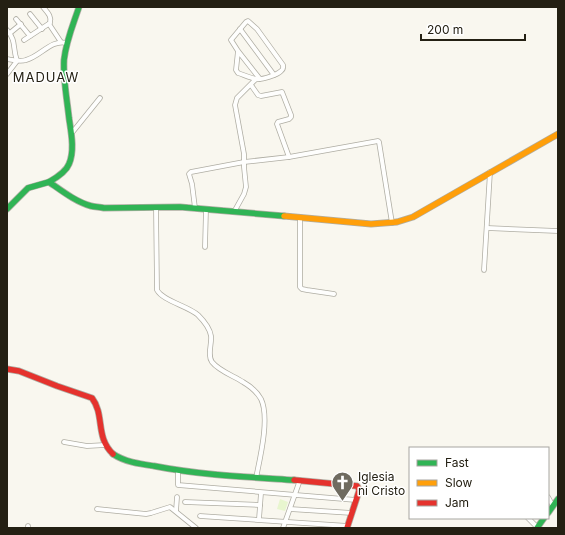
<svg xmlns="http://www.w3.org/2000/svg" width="565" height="535" viewBox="0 0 565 535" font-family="Inter,sans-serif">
<rect width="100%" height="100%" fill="#f9f7ef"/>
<polygon fill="#e8f6cf" points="280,499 288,502 285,511 277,509"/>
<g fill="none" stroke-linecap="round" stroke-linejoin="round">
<defs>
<g id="street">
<polyline points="30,14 42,29"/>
<polyline points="16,19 30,36"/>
<polyline points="49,24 61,42"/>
<polyline points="240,29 274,75"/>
<path d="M 7,30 C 17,42 12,47 17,61 L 7,74"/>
<polyline points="10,33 21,24"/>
<path d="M 24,40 L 50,23 C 52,16 47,12 43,7"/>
<path d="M 238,51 L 236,70 L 238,73 C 244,75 250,78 256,79 C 262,80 277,75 281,71 C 284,69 283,68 283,65 L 257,29 L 248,21 L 246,22 L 231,40 L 238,51 L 260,79"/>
<path d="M 7,59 C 13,60 20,62 26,60 C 41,56 51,39 67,43"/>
<polyline points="251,85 258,95 261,96 282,92 291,115 291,117 289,119 278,122 277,124 289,157"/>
<polyline points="71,134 100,98"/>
<path d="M 156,207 L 157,290 C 163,301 188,306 198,315 C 203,320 210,329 211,336 C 212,344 207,355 212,362 C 219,371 234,376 243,382 C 250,386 257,392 261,399 C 270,418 260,458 256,478"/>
<polyline points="195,208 192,184 189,174 191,172 244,162 289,157 378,141 379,142 392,223"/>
<polyline points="234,212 244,194 246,187 244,167 244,154 235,105 237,98 256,79"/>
<polyline points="300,218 300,287 302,289 307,290 334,294"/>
<polyline points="487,228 558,231"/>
<polyline points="205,247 206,209"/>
<polyline points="484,270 490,172"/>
<polyline points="64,442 87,446 105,445"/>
<polyline points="178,472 178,485 356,500"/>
<polyline points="548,497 553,506"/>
<polyline points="185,502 260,505"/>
<polyline points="97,509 146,514 151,513 170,507 196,528"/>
<polyline points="290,509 352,513"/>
<polyline points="176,511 177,497"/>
<polyline points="200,516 348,526"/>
<polyline points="528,518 537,527"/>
<polyline points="259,519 261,493"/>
<polyline points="28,528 28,526"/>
<polyline points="283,528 300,480"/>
</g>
<g id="fast">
<path d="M 49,182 C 56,178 66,172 69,164 C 75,150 71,132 69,118 C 67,99 63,79 64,60 C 66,41 73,25 79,7"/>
<path d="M 7,209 L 28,188 L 49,182 C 62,191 76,202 91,206 C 95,207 100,207 104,208 L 180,207 L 284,216"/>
<path d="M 113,454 C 125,462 140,464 154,466 C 200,475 247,477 294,480"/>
<polyline points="548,513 558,499"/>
<polyline points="537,528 544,518"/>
</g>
<polyline id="slow" points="284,216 371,224 397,222 413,217 558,134"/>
<g id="jam">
<path d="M 7,369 L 19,371 L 57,386 L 92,398 C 105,415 95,437 113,454"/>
<polyline points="294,480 357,486 359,489 359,491 347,528"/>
</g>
</defs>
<use href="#street" stroke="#afada3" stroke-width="5.5"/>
<use href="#fast" stroke="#afada3" stroke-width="7"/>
<use href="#slow" stroke="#afada3" stroke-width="7"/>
<use href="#jam" stroke="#afada3" stroke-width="7"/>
<use href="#street" stroke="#fefefd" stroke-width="4"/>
<use href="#fast" stroke="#30b455" stroke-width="5.5"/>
<use href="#slow" stroke="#ff9f0a" stroke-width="5.5"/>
<use href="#jam" stroke="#e5322d" stroke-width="5.5"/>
</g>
<defs>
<symbol id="church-pin" viewBox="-11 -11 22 30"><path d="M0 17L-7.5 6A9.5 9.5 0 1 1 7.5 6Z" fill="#6f6b60" stroke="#fff"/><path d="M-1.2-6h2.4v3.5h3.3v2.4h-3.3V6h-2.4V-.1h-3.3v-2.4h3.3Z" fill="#fff"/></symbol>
</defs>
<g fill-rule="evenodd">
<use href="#church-pin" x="330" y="470" width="25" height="34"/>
</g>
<g text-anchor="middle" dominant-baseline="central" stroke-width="3" stroke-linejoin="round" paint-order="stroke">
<g font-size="12" fill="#242013" stroke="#fff" text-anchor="start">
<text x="358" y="476">Iglesia<tspan x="358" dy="14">ni Cristo</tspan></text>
</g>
<g font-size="13" letter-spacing="1" fill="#242013" stroke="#fff">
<text x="46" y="77">MADUAW</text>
</g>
</g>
<rect width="565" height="535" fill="none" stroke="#242013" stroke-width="16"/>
<rect x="409" y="447" width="140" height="72" fill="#ffffff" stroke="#a7a6a1"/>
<rect x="417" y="460" width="20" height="6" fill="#30b455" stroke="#a7a6a1"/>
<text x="445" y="467" font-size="12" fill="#242013">Fast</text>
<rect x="417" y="480" width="20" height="6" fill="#ff9f0a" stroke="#a7a6a1"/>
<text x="445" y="487" font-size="12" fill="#242013">Slow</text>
<rect x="417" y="500" width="20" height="6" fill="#e5322d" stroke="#a7a6a1"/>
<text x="445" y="507" font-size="12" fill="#242013">Jam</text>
<path d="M421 34v6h104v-6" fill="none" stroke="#242013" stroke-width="2"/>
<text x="427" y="34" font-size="12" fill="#242013" stroke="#ffffff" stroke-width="3" paint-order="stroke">200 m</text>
</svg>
